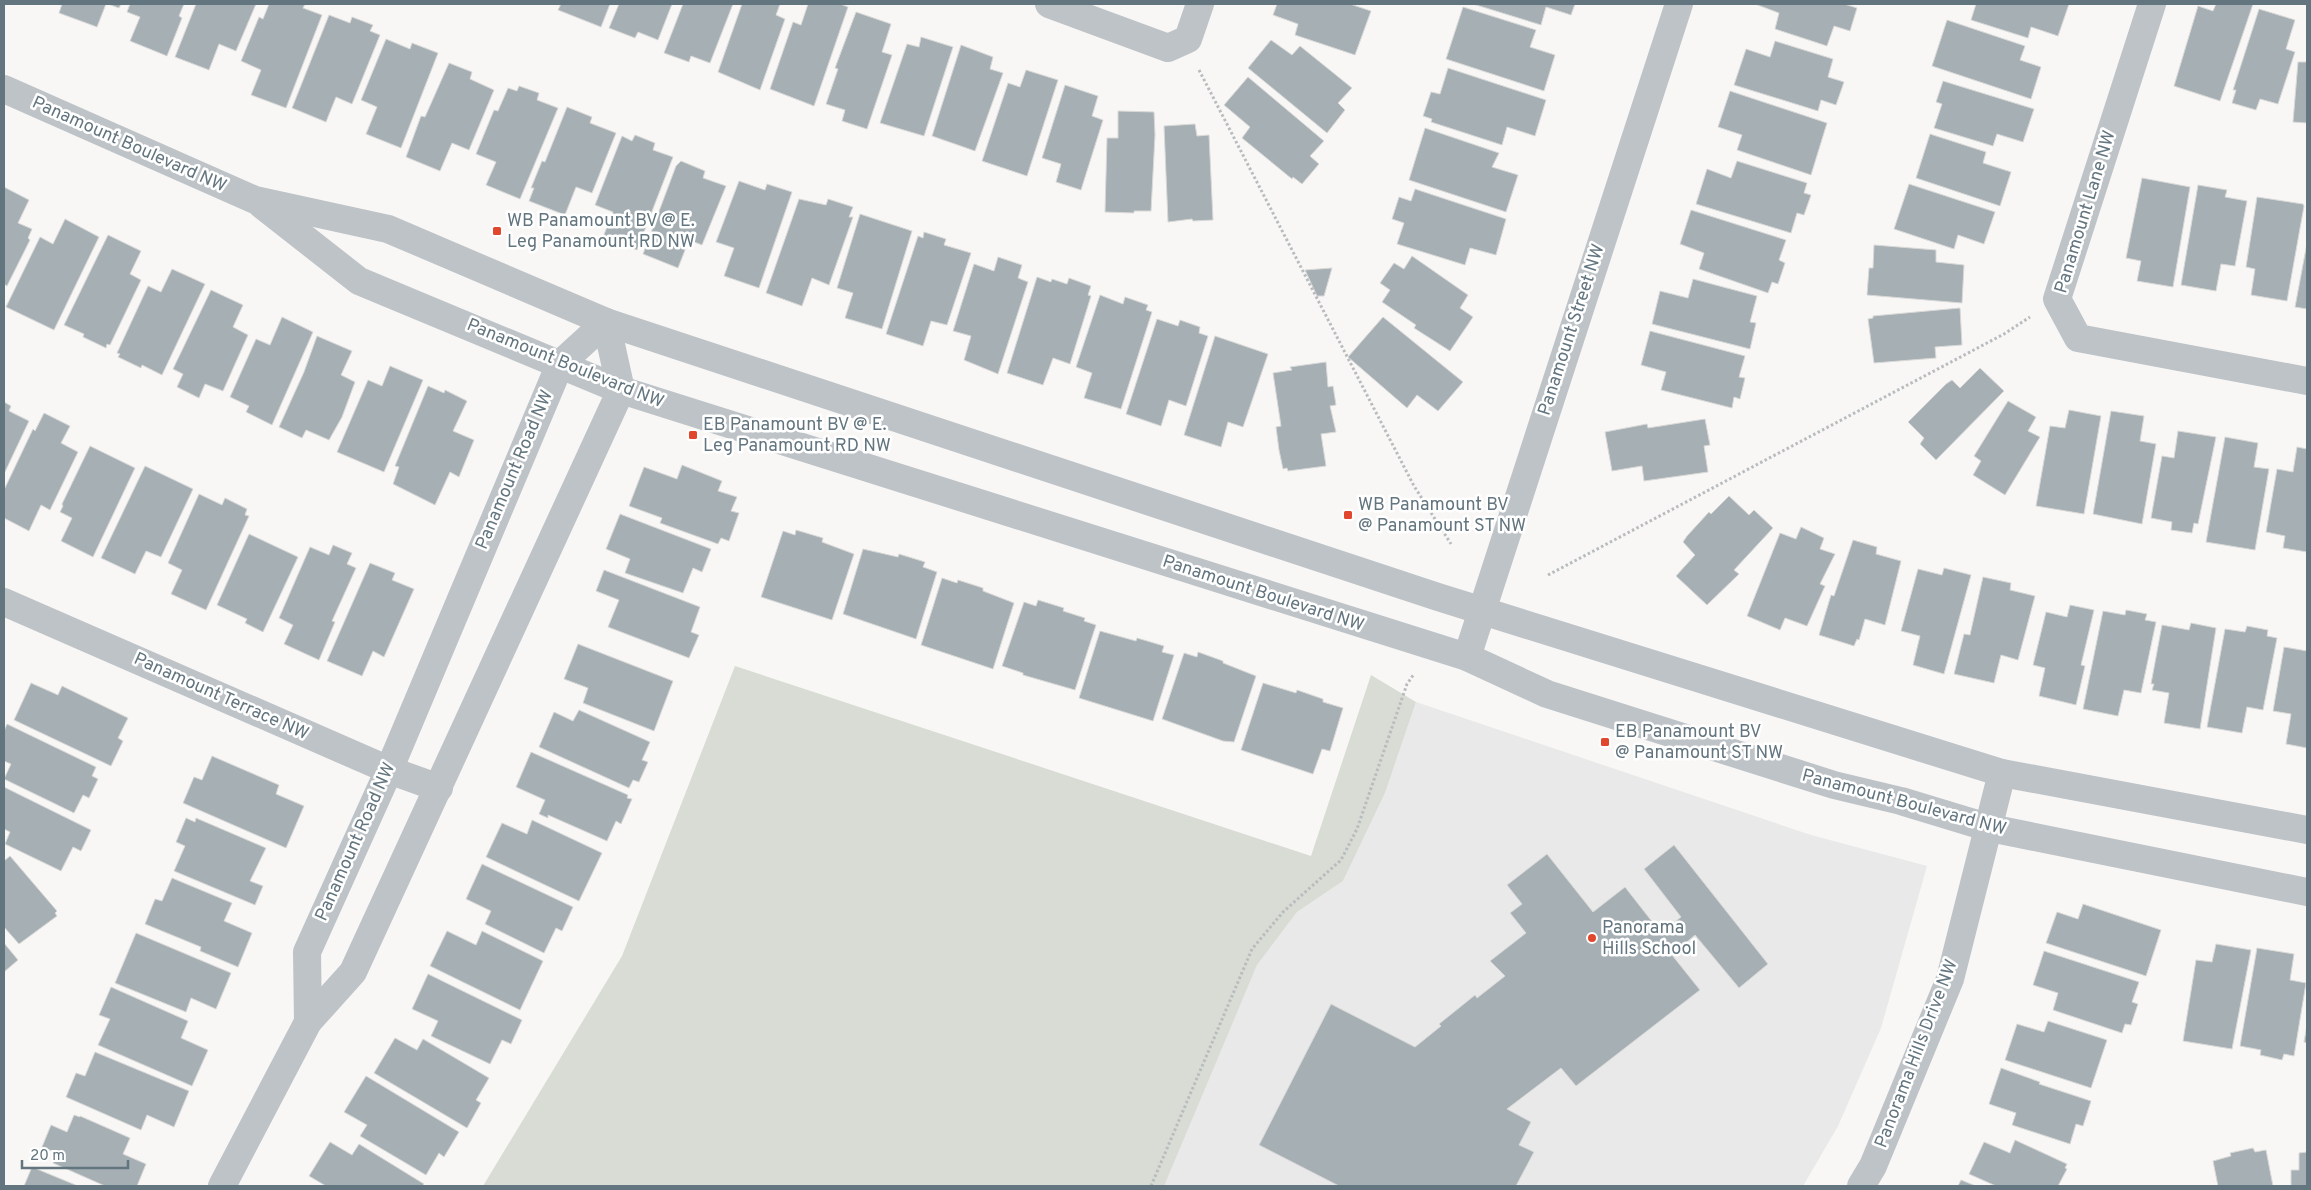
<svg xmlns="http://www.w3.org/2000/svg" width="2311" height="1190" viewBox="0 0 2311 1190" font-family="Overpass,sans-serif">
<rect width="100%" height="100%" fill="#f8f7f5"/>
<polygon fill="#e8e9e8" points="1416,702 1811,835 1927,866 1881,1028 1838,1126 1803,1186 1163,1186 1257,965 1297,912 1343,881 1385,793"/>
<polygon fill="#d8dcd4" points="735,666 1311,856 1371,675 1416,702 1385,793 1343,881 1297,912 1257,965 1164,1186 483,1186 622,956"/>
<g fill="#a5afb4" stroke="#d9d9d7">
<polygon points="62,4 106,4 97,27 59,13"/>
<polygon points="108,4 121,4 119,8"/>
<polygon points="130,4 184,4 179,16 182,18 167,56 130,41 140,17 127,12"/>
<polygon points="196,4 256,4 236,51 219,44 209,70 175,57"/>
<polygon points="269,4 305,4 303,8 322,15 286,108 251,95 261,70 241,61 259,17 263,19"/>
<polygon points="561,4 610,4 601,27 558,10"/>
<polygon points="619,4 672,4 658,40 638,32 635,38 609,28"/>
<polygon points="683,4 733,4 710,63 691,56 689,62 664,53"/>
<polygon points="742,4 780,4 776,15 785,19 760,90 718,72"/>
<polygon points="808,4 840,4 848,7 814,106 770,89 793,22 801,25"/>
<polygon points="1277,4 1350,4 1371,11 1355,55 1295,35 1298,24 1273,15"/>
<polygon points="1473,4 1575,4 1571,15 1546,7 1541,25"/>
<polygon points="1755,4 1844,4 1857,8 1850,31 1834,26 1827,46 1775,29 1779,13"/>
<polygon points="1976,4 2069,4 2058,36 2031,27 2028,38 1971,20"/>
<polygon points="2216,4 2253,4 2220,101 2174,86 2198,6 2213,11"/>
<polygon points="1463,7 1536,30 1530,47 1555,55 1544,91 1446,59"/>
<polygon points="2259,9 2295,20 2286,49 2295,52 2278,104 2260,99 2256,110 2232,103 2236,90 2233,90"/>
<polygon points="856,12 891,24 882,52 892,55 867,129 842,121 845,110 826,104 838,69 835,68"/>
<polygon points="329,15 350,23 352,17 373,25 370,31 380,35 352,104 336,97 326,122 292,108"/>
<polygon points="1947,20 2025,46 2020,60 2041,67 2031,99 1932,66"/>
<polygon points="921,37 953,47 924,136 880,123 907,44 919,47"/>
<polygon points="386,39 410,49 412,43 438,53 401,148 366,134 377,107 361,100"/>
<polygon points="1271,40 1292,55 1300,46 1352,88 1338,103 1345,110 1327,133 1248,68"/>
<polygon points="1775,41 1833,59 1828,77 1844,82 1836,105 1821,100 1818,111 1734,85 1746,49 1770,57"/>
<polygon points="961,45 993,57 990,69 1003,73 975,151 932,136"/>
<polygon points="2298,62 2307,62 2307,123 2293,122"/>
<polygon points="449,63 472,72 470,79 494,90 469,150 452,143 440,171 406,157 421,116 425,117"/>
<polygon points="1448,68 1546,100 1535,136 1507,127 1502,145 1431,122 1432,119 1423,116 1431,92 1440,94"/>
<polygon points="1026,70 1058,80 1027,176 982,161 1008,83 1020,87"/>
<polygon points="1248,77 1324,141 1310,156 1319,164 1302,184 1293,177 1292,179 1242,138 1250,127 1224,105"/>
<polygon points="1943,81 2034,109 2023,142 1997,134 1993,146 1934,128 1942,104 1936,102"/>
<polygon points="1065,85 1098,96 1092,116 1103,120 1081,190 1056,182 1061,164 1042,158"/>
<polygon points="519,86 539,93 537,100 558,108 520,199 486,185 496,162 476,154 494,110 498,111 508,88 517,91"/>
<polygon points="1730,91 1827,123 1811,175 1737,150 1742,135 1718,127"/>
<polygon points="567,107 592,117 590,123 616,133 592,193 576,187 565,215 529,201 534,188 531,188 542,161 545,162"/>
<polygon points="1118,111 1154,112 1155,135 1151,211 1134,211 1134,213 1105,212 1107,138 1118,138"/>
<polygon points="1195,124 1197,136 1209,135 1213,220 1193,221 1192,219 1168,222 1164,126"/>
<polygon points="1425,128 1499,153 1492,167 1518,175 1506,212 1409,180"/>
<polygon points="1930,134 1986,152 1983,163 2011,172 2000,206 1916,178"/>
<polygon points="635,135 655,143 653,150 673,157 637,250 603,237 613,212 595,205 622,136 632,141"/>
<polygon points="681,161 705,171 703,178 726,186 702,245 689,240 678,268 643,254 676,166"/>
<polygon points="1737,161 1807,183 1804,193 1811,195 1804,215 1797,213 1791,233 1696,204 1707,169 1731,178"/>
<polygon points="2142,178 2190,187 2173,287 2137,281 2141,261 2126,258"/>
<polygon points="739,181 765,190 767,184 792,192 759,288 724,276 734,248 716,242"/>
<polygon points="1909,184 1995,212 1984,244 1958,235 1954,249 1894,229"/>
<polygon points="2198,185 2227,190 2225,197 2247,201 2235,266 2221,264 2216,291 2181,285"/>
<polygon points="4,187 29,200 18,223 32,229 28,238 30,240 7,286 4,284"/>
<polygon points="1415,189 1506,219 1496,255 1470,248 1465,265 1397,244 1404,223 1392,219 1399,197 1411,201"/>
<polygon points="2257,197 2303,204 2304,206 2287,301 2251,295 2255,269 2246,267"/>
<polygon points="799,199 826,205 828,199 853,207 849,217 853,217 829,285 812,278 802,306 766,293"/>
<polygon points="1691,210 1786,240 1779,260 1785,263 1778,284 1772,282 1768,293 1699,269 1704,253 1680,244"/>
<polygon points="860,214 912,231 882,329 845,318 853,293 837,288"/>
<polygon points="65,219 99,237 54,330 6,307 40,237 53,244"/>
<polygon points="924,232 946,239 944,245 971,253 947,325 931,321 923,346 886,334 918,236 923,238"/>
<polygon points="108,235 141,251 130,274 141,280 110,345 107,344 106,348 83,337 84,334 64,325"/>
<polygon points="2307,243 2307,309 2295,307"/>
<polygon points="1874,245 1936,250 1936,262 1964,265 1962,303 1867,295 1869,268 1873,268"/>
<polygon points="1412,256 1468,295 1460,308 1473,317 1450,351 1414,328 1416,325 1382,302 1390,290 1380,283 1394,263 1404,269"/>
<polygon points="998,257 1022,265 1018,278 1028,282 998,374 964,360 971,336 953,331 974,264 994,271"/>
<polygon points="1332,268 1324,296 1317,296 1305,270"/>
<polygon points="172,269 205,284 162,375 142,365 141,368 118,357 120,354 117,353 148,286 161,292"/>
<polygon points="1037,277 1051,282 1052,279 1067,284 1069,278 1091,286 1088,295 1091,296 1070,364 1053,358 1043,385 1007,373"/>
<polygon points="1693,279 1757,296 1750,322 1756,323 1750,349 1652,324 1660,291 1688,298"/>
<polygon points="211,290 243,305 233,327 248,335 223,391 205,384 199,398 177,387 183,374 173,369"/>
<polygon points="1100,295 1123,304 1125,297 1148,305 1146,310 1152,312 1121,409 1084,398 1092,373 1076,367"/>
<polygon points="1960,308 1962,345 1935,347 1936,358 1874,363 1868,319 1873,318 1873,316"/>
<polygon points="282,317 313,332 272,425 246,412 249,406 230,397 256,339 270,345"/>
<polygon points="1383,317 1463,382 1438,411 1417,395 1407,408 1348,357"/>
<polygon points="1157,319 1178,326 1180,320 1200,327 1199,333 1208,336 1186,406 1169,400 1161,426 1126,414"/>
<polygon points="1650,331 1745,356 1739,377 1745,378 1740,399 1734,397 1732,408 1661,390 1666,372 1641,365"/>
<polygon points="317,336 352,351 341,375 355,382 342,417 329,440 306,430 302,438 279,427 304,372"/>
<polygon points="1215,336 1268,354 1243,427 1228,422 1221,447 1184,435"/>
<polygon points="1326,362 1328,387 1333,386 1336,405 1330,406 1336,432 1321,434 1326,466 1288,471 1287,468 1283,469 1279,450 1276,427 1281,426 1273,373 1292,370 1290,367"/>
<polygon points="390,366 423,380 384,472 337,452 368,380 382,386"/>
<polygon points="1980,368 2004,391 1936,460 1920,444 1924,438 1908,422 1946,384 1952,380 1960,388"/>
<polygon points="428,386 444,393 445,390 467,401 453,431 474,440 459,477 450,472 435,505 393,484 399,467 395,466"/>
<polygon points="2008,401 2036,417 2028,431 2040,437 2005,495 1973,475 1981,461 1974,456"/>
<polygon points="4,402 11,406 9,411 29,421 4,474"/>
<polygon points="2069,410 2101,416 2084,514 2036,506 2050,426 2065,428"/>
<polygon points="2111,411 2144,416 2140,441 2156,444 2142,524 2093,514"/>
<polygon points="44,413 70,426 61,443 78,452 50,510 41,505 29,531 4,518 4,490 33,429 35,431"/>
<polygon points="1705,419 1710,445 1704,446 1708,472 1644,481 1642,466 1612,471 1605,432 1647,424 1648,428"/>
<polygon points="2178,431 2216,437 2198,524 2194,523 2192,533 2171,530 2172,522 2151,518 2162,456 2174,458"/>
<polygon points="2225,437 2258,443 2254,467 2269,469 2255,550 2206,542"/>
<polygon points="90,446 135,468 93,557 61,541 72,518 60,512 63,506 62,504"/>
<polygon points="2297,447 2307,449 2307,552 2283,548 2285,536 2266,532 2277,469 2293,472"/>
<polygon points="682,465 722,481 718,491 737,497 731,511 739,513 729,541 721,538 718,544 660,523 662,518 629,506 644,467 677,479"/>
<polygon points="145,466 193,489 161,557 146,551 135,574 101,558"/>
<polygon points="199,494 222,505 225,498 247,509 245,515 249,516 206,610 171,594 182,570 168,563"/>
<polygon points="1729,496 1749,515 1754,510 1773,528 1734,570 1739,574 1707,605 1676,576 1695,555 1683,542 1687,536 1709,512 1711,514"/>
<polygon points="620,514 711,549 702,572 693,568 683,593 625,573 630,559 606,549"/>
<polygon points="1801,527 1824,538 1820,549 1835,554 1820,584 1825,586 1807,626 1785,618 1780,630 1747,616 1780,533 1796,539"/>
<polygon points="796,530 823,538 822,542 854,554 832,620 761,597 783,531 795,535"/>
<polygon points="249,534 298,557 263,632 245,623 247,619 217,605"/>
<polygon points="1853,540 1877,547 1876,554 1901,561 1885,625 1865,619 1859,640 1857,639 1854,646 1819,635 1831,595 1834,596"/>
<polygon points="333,545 352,553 347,564 356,568 332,621 335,622 319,660 284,644 293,625 279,618 310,547 329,555"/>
<polygon points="863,549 898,557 899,554 925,562 923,567 937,572 916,639 843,614"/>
<polygon points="370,563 395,573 392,580 414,589 384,657 373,651 362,676 327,661"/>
<polygon points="1944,568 1971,575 1944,674 1913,665 1920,636 1901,631 1918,569 1942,575"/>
<polygon points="604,570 700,607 691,632 699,635 689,658 608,627 619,600 596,591"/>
<polygon points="1983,577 2011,583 2010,590 2035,596 2018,660 2001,655 1994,683 1954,674 1964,634 1970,635"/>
<polygon points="942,578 957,583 958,580 983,588 983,591 1014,603 993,669 921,645"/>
<polygon points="1038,600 1064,608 1063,611 1085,618 1084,621 1096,625 1075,690 1023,675 1023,673 1002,666 1024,602 1036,606"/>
<polygon points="2070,605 2094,610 2081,665 2085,666 2076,705 2039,696 2045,668 2033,665 2046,612 2067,617"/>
<polygon points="2126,610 2147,614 2145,620 2156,622 2141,693 2124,690 2118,716 2083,709 2103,611 2125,615"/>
<polygon points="2191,623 2216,628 2200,729 2164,723 2169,693 2152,690 2154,684 2151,684 2162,625 2189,630"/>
<polygon points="2247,626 2268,630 2267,636 2277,638 2263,710 2247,707 2242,733 2207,727 2225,629 2245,632"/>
<polygon points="1100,631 1136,641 1137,638 1164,646 1162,652 1174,655 1153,721 1079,698"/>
<polygon points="578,644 673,681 654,731 583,703 588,688 564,679"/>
<polygon points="2284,647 2307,651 2307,748 2286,744 2291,714 2273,711"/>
<polygon points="1198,652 1223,661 1223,663 1256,676 1234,742 1223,741 1162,719 1184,653 1197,657"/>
<polygon points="31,683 58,695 62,686 128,718 118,738 123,741 111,766 14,720"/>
<polygon points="1263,683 1296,693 1297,690 1323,699 1323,702 1343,708 1330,751 1322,749 1313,774 1241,750"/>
<polygon points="579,710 650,742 642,760 648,762 639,782 633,780 629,788 539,747 554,712 573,721"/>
<polygon points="7,724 96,767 92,776 98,779 89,798 83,795 74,813 4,779 11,764 4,761 4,731"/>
<polygon points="531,752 628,795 627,798 632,799 621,824 616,821 607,841 548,815 548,818 539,814 545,800 516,787"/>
<polygon points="212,756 279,785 276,794 304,806 286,848 183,803 194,777 202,780"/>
<polygon points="4,787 91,830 81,851 73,847 61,871 5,844 10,832 4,829"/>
<polygon points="186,818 195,822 196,818 266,848 250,881 263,886 255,905 174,871 185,846 176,842"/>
<polygon points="532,820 602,853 579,901 486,857 502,823 527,834"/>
<polygon points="1674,845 1768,964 1739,988 1695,935 1672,955 1700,990 1576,1086 1561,1068 1507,1109 1531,1122 1519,1145 1534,1152 1516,1186 1339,1186 1259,1145 1331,1004 1415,1047 1441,1026 1439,1024 1475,995 1477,998 1505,976 1490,961 1526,933 1510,913 1522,904 1507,885 1547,854 1593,912 1625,887 1661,933 1681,917 1644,869"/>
<polygon points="10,856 57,911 55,913 57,916 19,944 4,927 4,861"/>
<polygon points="482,864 573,907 562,931 556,928 544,953 485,924 491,911 466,899"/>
<polygon points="172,878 232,903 224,921 252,933 238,967 200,951 201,947 145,924 155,899 162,901"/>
<polygon points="2083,904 2161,930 2146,976 2046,943 2057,912 2078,919"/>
<polygon points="447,931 476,945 482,931 543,961 520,1010 430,966"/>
<polygon points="136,933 231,973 216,1009 191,998 186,1012 115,983"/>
<polygon points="4,943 18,960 4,972"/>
<polygon points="2216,944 2251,950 2232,1049 2183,1041 2196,960 2212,962"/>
<polygon points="2257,948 2294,954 2290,980 2306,983 2294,1056 2284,1054 2282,1060 2260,1055 2261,1050 2240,1046"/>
<polygon points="2044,951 2139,982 2132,1002 2138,1004 2131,1025 2125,1024 2122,1033 2053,1010 2058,993 2033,985"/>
<polygon points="428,974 522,1020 511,1044 502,1040 490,1064 431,1036 438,1021 412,1009"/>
<polygon points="111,987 188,1021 181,1038 208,1050 192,1086 98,1045 110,1019 99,1015"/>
<polygon points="2048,1021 2107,1040 2091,1088 2005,1060 2017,1024 2044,1032"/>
<polygon points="2307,1025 2307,1043 2304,1042"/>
<polygon points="395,1038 417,1050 423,1039 489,1078 476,1100 481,1103 467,1128 374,1073"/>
<polygon points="95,1052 189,1091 174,1127 147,1115 141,1130 66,1097 76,1073 85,1076"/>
<polygon points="2001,1068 2040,1082 2039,1084 2091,1101 2083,1126 2076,1124 2070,1144 2012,1125 2016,1113 1989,1104"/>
<polygon points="366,1076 459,1132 444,1157 439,1153 426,1175 360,1136 367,1125 344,1112"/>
<polygon points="74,1115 80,1117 80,1116 130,1138 123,1154 146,1164 137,1186 105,1186 53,1163 57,1153 42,1147 51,1125 67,1132"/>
<polygon points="2015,1140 2067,1164 2065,1168 2067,1169 2058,1186 1996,1186 1969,1174 1984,1142 2010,1153"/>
<polygon points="330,1142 352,1155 359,1144 424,1184 422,1186 326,1186 309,1176"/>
<polygon points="2253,1148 2255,1152 2266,1150 2273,1186 2218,1186 2213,1161 2231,1156 2230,1153"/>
<polygon points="2307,1152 2307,1186 2291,1186 2291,1170 2299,1170 2299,1153"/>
<polygon points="32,1167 78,1186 24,1186"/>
<polygon points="1961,1180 1976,1186 1958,1186"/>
</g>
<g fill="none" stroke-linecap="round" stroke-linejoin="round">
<g stroke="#b9bcbf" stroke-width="3" stroke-dasharray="2.5 2.5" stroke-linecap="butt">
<polyline points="1199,70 1414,486 1451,544"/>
<polyline points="1548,575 2004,334 2030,317"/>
<polyline points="1151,1186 1252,949 1283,912 1341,860 1357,829 1407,684 1414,674"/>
</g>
<g stroke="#bec3c7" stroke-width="28">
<polyline points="1049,4 1168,48 1188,39 1200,4"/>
<polyline points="2152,4 2057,299 2078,338 2307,381"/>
<polyline points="4,602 389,770 439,788"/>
<polyline points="308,1022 307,952 389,770 560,364 606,322"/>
<polyline points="222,1186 308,1022 353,972 621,390 606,322"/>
</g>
<g stroke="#bec3c7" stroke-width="28">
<polyline points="4,89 255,200 388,229 606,322 1438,597 2002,773 2307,830"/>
<polyline points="262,205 359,281 621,390 1467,657 1547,694 1834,785 1901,801 1990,828 2307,892"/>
<polyline points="1467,657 1679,4"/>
<polyline points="1861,1186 1873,1166 1950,979 2002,773"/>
</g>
</g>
<g fill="#e0472d" stroke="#fff" stroke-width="2">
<rect x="492" y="226" width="10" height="10" rx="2.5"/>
<rect x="688" y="430" width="10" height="10" rx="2.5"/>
<rect x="1343" y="510" width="10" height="10" rx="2.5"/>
<rect x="1600" y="737" width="10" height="10" rx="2.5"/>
<circle cx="1592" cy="938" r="5"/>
</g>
<g text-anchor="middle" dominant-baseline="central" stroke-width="5" stroke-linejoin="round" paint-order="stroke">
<g font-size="18" fill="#63757f" stroke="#fff">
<text transform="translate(129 145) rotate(24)">Panamount Boulevard NW</text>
<text transform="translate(2086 212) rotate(-73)">Panamount Lane NW</text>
<text transform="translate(1572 330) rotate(-72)">Panamount Street NW</text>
<text transform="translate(565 364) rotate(22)">Panamount Boulevard NW</text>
<text transform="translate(515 470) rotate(-67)">Panamount Road NW</text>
<text transform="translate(1263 594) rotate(18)">Panamount Boulevard NW</text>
<text transform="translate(221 697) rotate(24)">Panamount Terrace NW</text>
<text transform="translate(1904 803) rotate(15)">Panamount Boulevard NW</text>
<text transform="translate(356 842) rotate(-66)">Panamount Road NW</text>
<text transform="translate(1917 1054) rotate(-69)">Panorama Hills Drive NW</text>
</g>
<g font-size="18" fill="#63757f" stroke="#fff" text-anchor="start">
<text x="507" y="221">WB Panamount BV @ E.<tspan x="507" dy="21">Leg Panamount RD NW</tspan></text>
<text x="703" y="425">EB Panamount BV @ E.<tspan x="703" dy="21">Leg Panamount RD NW</tspan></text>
<text x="1358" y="505">WB Panamount BV<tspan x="1358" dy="21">@ Panamount ST NW</tspan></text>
<text x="1615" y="732">EB Panamount BV<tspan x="1615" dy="21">@ Panamount ST NW</tspan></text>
<text x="1602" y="928">Panorama<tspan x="1602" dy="21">Hills School</tspan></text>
</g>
</g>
<rect width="2311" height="1190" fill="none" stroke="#63757f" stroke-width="10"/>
<path d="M22 1160v8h106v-8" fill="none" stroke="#63757f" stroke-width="2.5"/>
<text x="30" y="1160" font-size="15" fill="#63757f" stroke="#ffffff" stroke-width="4" paint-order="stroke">20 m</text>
</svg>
